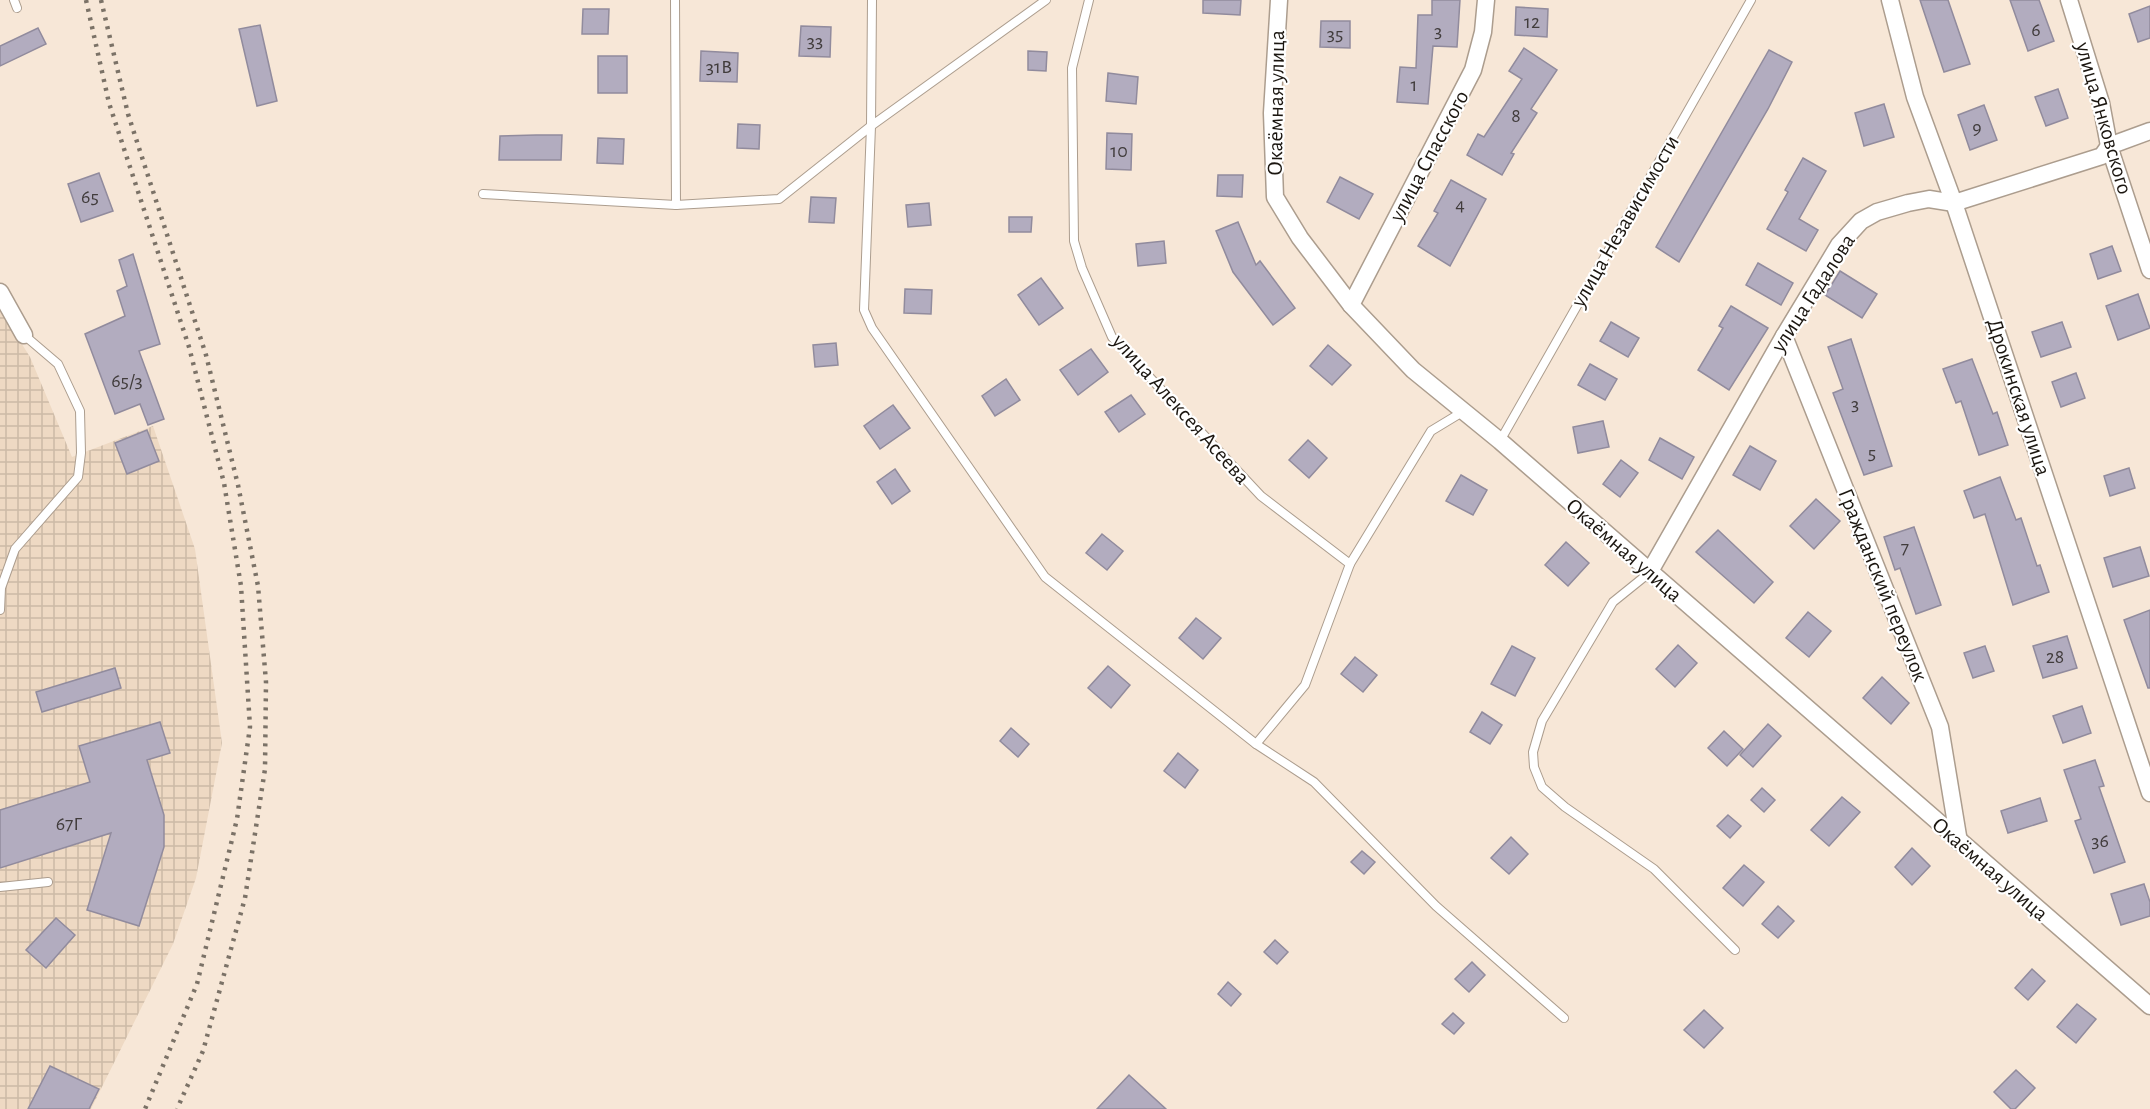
<svg xmlns="http://www.w3.org/2000/svg" width="2150" height="1109" viewBox="0 0 2150 1109" font-family="'Alegreya Sans',sans-serif">
<defs>
<pattern id="industrial-grid" width="8" height="8" patternUnits="userSpaceOnUse" patternTransform="scale(1.5)"><rect width="8" height="8" fill="#eed9c3"/><path d="M0 4h8M4 0v8" fill="none" stroke="#ccbaa6"/></pattern>
</defs>
<rect width="100%" height="100%" fill="#f7e7d7"/>
<polygon fill="url(#industrial-grid)" points="0,309 30,357 72,457 153,426 195,549 222,743 196,878 173,944 91,1109 0,1109"/>
<g fill="#b2acbf" stroke="#918b9d" stroke-width="1.5">
<polygon points="1203,0 1241,0 1240,15 1203,13"/>
<polygon points="1432,0 1460,0 1457,47 1433,46 1428,104 1397,102 1400,67 1416,68 1418,15 1432,15"/>
<polygon points="1920,0 1948,0 1970,64 1944,72"/>
<polygon points="2010,0 2039,0 2054,41 2028,51"/>
<polygon points="2150,6 2150,38 2138,42 2129,14"/>
<polygon points="1516,7 1548,9 1547,37 1515,35"/>
<polygon points="583,9 609,9 608,34 582,34"/>
<polygon points="1321,21 1350,21 1350,48 1320,47"/>
<polygon points="260,25 277,101 257,106 239,29"/>
<polygon points="801,26 831,27 830,57 799,56"/>
<polygon points="38,28 46,44 0,66 0,46"/>
<polygon points="1524,48 1557,70 1531,109 1537,113 1511,153 1514,154 1502,175 1467,155 1478,134 1484,137 1522,79 1509,71"/>
<polygon points="1769,50 1792,62 1768,109 1679,262 1656,247"/>
<polygon points="701,51 738,53 737,82 700,81"/>
<polygon points="1028,51 1047,52 1046,71 1028,70"/>
<rect x="598" y="56" width="29" height="37"/>
<polygon points="1108,73 1138,77 1136,104 1106,101"/>
<polygon points="2058,89 2068,118 2046,126 2035,97"/>
<polygon points="1884,104 1894,137 1864,146 1855,113"/>
<polygon points="1984,105 1997,140 1970,150 1958,115"/>
<polygon points="738,124 760,125 759,149 737,148"/>
<polygon points="1107,133 1132,134 1131,170 1106,169"/>
<polygon points="536,135 562,135 561,160 499,160 500,136"/>
<polygon points="598,138 624,139 623,164 597,163"/>
<polygon points="1803,158 1826,171 1799,219 1818,230 1806,251 1767,229 1788,192 1785,190"/>
<polygon points="99,173 113,211 81,222 68,184"/>
<polygon points="1218,175 1243,175 1242,197 1217,196"/>
<polygon points="1340,177 1373,194 1359,219 1327,202"/>
<polygon points="1451,180 1486,199 1450,266 1418,246 1438,213 1434,211"/>
<polygon points="811,197 836,198 834,223 809,222"/>
<polygon points="929,203 931,225 908,227 906,205"/>
<polygon points="1009,217 1032,217 1031,232 1009,232"/>
<polygon points="1238,222 1256,265 1260,261 1295,308 1273,325 1233,272 1216,231"/>
<polygon points="1164,241 1166,263 1138,266 1136,244"/>
<polygon points="2112,246 2121,271 2098,279 2090,254"/>
<polygon points="133,254 160,344 139,351 164,419 148,425 140,404 115,414 85,334 125,316 117,291 127,286 119,260"/>
<polygon points="1758,263 1793,283 1781,305 1746,285"/>
<polygon points="1840,271 1877,294 1862,318 1825,295"/>
<polygon points="1041,278 1063,308 1039,325 1018,295"/>
<polygon points="905,289 932,290 931,314 904,313"/>
<polygon points="2138,294 2150,328 2118,340 2106,306"/>
<polygon points="1731,306 1768,328 1729,390 1698,370 1723,328 1719,326"/>
<polygon points="1611,322 1639,338 1628,357 1600,341"/>
<polygon points="2062,322 2071,347 2041,357 2032,332"/>
<polygon points="1851,339 1892,466 1864,475 1833,393 1843,389 1828,347"/>
<polygon points="836,343 838,365 815,367 813,345"/>
<polygon points="1328,345 1351,365 1332,385 1310,366"/>
<polygon points="1091,349 1108,372 1078,395 1060,370"/>
<polygon points="1972,359 1993,414 1997,412 2008,445 1979,455 1961,401 1956,403 1943,369"/>
<polygon points="1590,364 1617,379 1605,400 1578,385"/>
<polygon points="2076,373 2085,398 2061,407 2052,382"/>
<polygon points="1006,379 1020,400 995,416 982,396"/>
<polygon points="1131,395 1145,414 1119,432 1105,412"/>
<polygon points="893,405 910,428 880,449 864,426"/>
<polygon points="1603,421 1609,447 1578,453 1573,427"/>
<polygon points="147,430 159,461 127,474 115,443"/>
<polygon points="1660,438 1694,457 1682,479 1649,460"/>
<polygon points="1308,440 1327,458 1309,478 1289,460"/>
<polygon points="1750,446 1776,461 1760,490 1733,475"/>
<polygon points="1621,460 1638,473 1620,497 1603,484"/>
<polygon points="2129,468 2135,488 2110,496 2104,476"/>
<polygon points="895,469 910,491 892,504 877,482"/>
<polygon points="1461,475 1487,490 1473,515 1446,501"/>
<polygon points="2000,477 2016,520 2021,518 2037,566 2040,565 2049,592 2013,605 1985,514 1974,518 1964,491"/>
<polygon points="1816,499 1840,521 1814,549 1790,526"/>
<polygon points="1914,527 1941,605 1916,614 1900,568 1895,570 1884,537"/>
<polygon points="1718,530 1773,582 1754,603 1696,552"/>
<polygon points="1102,534 1123,551 1107,570 1086,553"/>
<polygon points="1566,542 1589,563 1568,586 1545,565"/>
<polygon points="2140,547 2149,576 2113,587 2104,558"/>
<polygon points="2150,610 2150,688 2148,688 2124,620"/>
<polygon points="1808,612 1831,631 1809,657 1786,638"/>
<polygon points="1196,618 1221,638 1203,659 1179,638"/>
<polygon points="2067,636 2077,668 2043,678 2033,646"/>
<polygon points="1678,645 1697,663 1675,687 1656,669"/>
<polygon points="1512,646 1535,658 1515,696 1491,684"/>
<polygon points="1985,646 1994,671 1973,678 1964,653"/>
<polygon points="1355,657 1377,675 1363,692 1341,674"/>
<polygon points="1108,666 1130,685 1111,708 1088,688"/>
<polygon points="115,668 121,688 42,712 36,692"/>
<polygon points="1882,677 1909,703 1891,724 1863,698"/>
<polygon points="2082,706 2091,733 2063,743 2053,716"/>
<polygon points="1482,712 1502,725 1490,744 1470,732"/>
<polygon points="160,722 170,753 147,760 164,815 164,847 139,926 87,910 111,833 0,868 0,810 90,782 79,746"/>
<polygon points="1768,724 1781,736 1753,767 1740,755"/>
<polygon points="1011,728 1029,744 1018,757 1000,741"/>
<polygon points="1724,731 1743,749 1727,766 1708,748"/>
<polygon points="1178,753 1198,770 1185,788 1164,771"/>
<polygon points="2095,760 2104,786 2099,787 2125,862 2094,873 2075,821 2081,819 2064,770"/>
<polygon points="1762,788 1775,800 1764,812 1751,800"/>
<polygon points="1842,797 1860,812 1829,846 1811,830"/>
<polygon points="2040,798 2047,821 2008,833 2001,811"/>
<polygon points="1728,815 1741,826 1730,838 1717,826"/>
<polygon points="1511,837 1528,854 1509,874 1491,858"/>
<polygon points="1912,848 1930,866 1912,885 1895,867"/>
<polygon points="1362,851 1375,862 1364,874 1351,862"/>
<polygon points="1744,865 1764,882 1743,906 1723,888"/>
<polygon points="2144,884 2150,902 2150,916 2121,925 2111,894"/>
<polygon points="1778,906 1794,921 1778,938 1762,924"/>
<polygon points="56,918 75,935 46,968 26,950"/>
<polygon points="1275,940 1288,952 1277,964 1264,952"/>
<polygon points="1472,962 1485,975 1469,992 1455,979"/>
<polygon points="2032,969 2045,981 2028,1000 2015,988"/>
<polygon points="1228,982 1241,994 1231,1006 1218,994"/>
<polygon points="2077,1004 2096,1019 2076,1043 2057,1027"/>
<polygon points="1704,1010 1723,1028 1704,1048 1684,1030"/>
<polygon points="1453,1013 1464,1023 1454,1034 1442,1024"/>
<polygon points="50,1066 99,1089 89,1109 28,1109"/>
<polygon points="2016,1070 2035,1088 2015,1109 2011,1109 1994,1092"/>
<polygon points="1129,1075 1166,1109 1097,1109"/>
</g>
<g fill="none" stroke-linecap="round" stroke-linejoin="round">
<defs>
<g id="service">
<polyline points="14,0 17,8"/>
<polyline points="675,0 676,205"/>
<polyline points="872,0 871,126 864,310 872,328 1045,577 1256,744 1305,685 1350,564 1431,431 1464,411"/>
<polyline points="1089,0 1072,68 1074,241 1082,268 1112,337 1261,496 1350,564"/>
<polyline points="483,194 676,205 779,199 871,126 1046,0"/>
<polyline points="1500,441 1751,0"/>
<polyline points="1649,573 1613,602 1542,721 1533,752 1534,767 1542,787 1565,807 1654,869 1735,950"/>
<polyline points="0,610 1,588 15,549 78,477 81,453 80,411 58,364 24,335"/>
<polyline points="1256,744 1314,782 1436,906 1564,1018"/>
<polyline points="0,887 48,882"/>
</g>
<g id="minor">
<polyline points="1279,0 1272,113 1275,197 1300,238 1351,305 1413,370 1500,441 2150,1006"/>
<polyline points="1890,0 1915,97 1954,203 2150,793"/>
<polyline points="2069,0 2101,103 2109,146 2150,270"/>
<polyline points="0,292 24,335"/>
<polyline points="1351,305 1473,70 1483,32 1486,0"/>
<polyline points="1784,336 1940,727 1959,842"/>
<polyline points="1649,573 1784,336 1839,245 1861,221 1877,212 1908,203 1929,199 1954,203 2102,156 2109,146 2150,131"/>
</g>
</defs>
<use href="#service" stroke="#ac9d8e" stroke-width="10"/>
<use href="#minor" stroke="#ac9d8e" stroke-width="19"/>
<use href="#service" stroke="#fff" stroke-width="8"/>
<use href="#minor" stroke="#fff" stroke-width="16"/>
<g stroke="#7b7267" stroke-width="4.5" stroke-dasharray="3 6" stroke-linecap="butt">
<polyline points="86,0 109,103 189,347 224,483 241,586 250,727 237,819 197,984 145,1109"/>
<polyline points="101,0 128,114 206,355 238,485 258,586 266,682 265,769 245,898 203,1051 177,1109"/>
</g>
</g>
<g text-anchor="middle" dominant-baseline="central" stroke-width="4.5" stroke-linejoin="round" paint-order="stroke">
<g font-size="20" fill="#413c3c">
<text x="1532" y="22">12</text>
<text x="2036" y="30">6</text>
<text x="1438" y="31">3</text>
<text x="1335" y="34">35</text>
<text x="815" y="41">33</text>
<text x="719" y="67">31В</text>
<text x="1414" y="85">1</text>
<text x="1516" y="116">8</text>
<text x="1977" y="128">9</text>
<text x="1119" y="151">10</text>
<text x="90" y="197">65</text>
<text x="1460" y="205">4</text>
<text x="127" y="381">65/3</text>
<text x="1855" y="404">3</text>
<text x="1872" y="453">5</text>
<text x="1905" y="548">7</text>
<text x="2055" y="657">28</text>
<text x="69" y="824">67Г</text>
<text x="2100" y="841">36</text>
</g>
<g font-size="22" fill="#1b1610" stroke="#fff">
<text transform="translate(1276 103) rotate(-89)">Окаёмная улица</text>
<text transform="translate(2104 118) rotate(74)">улица Янковского</text>
<text transform="translate(1429 156) rotate(-62)">улица Спасского</text>
<text transform="translate(1625 221) rotate(-60)">улица Независимости</text>
<text transform="translate(1813 293) rotate(-57)">улица Гадалова</text>
<text transform="translate(2019 397) rotate(72)">Дрокинская улица</text>
<text transform="translate(1181 409) rotate(48)">улица Алексея Асеева</text>
<text transform="translate(1624 550) rotate(41)">Окаёмная улица</text>
<text transform="translate(1883 585) rotate(68)">Гражданский переулок</text>
<text transform="translate(1990 869) rotate(41)">Окаёмная улица</text>
</g>
</g>
</svg>
